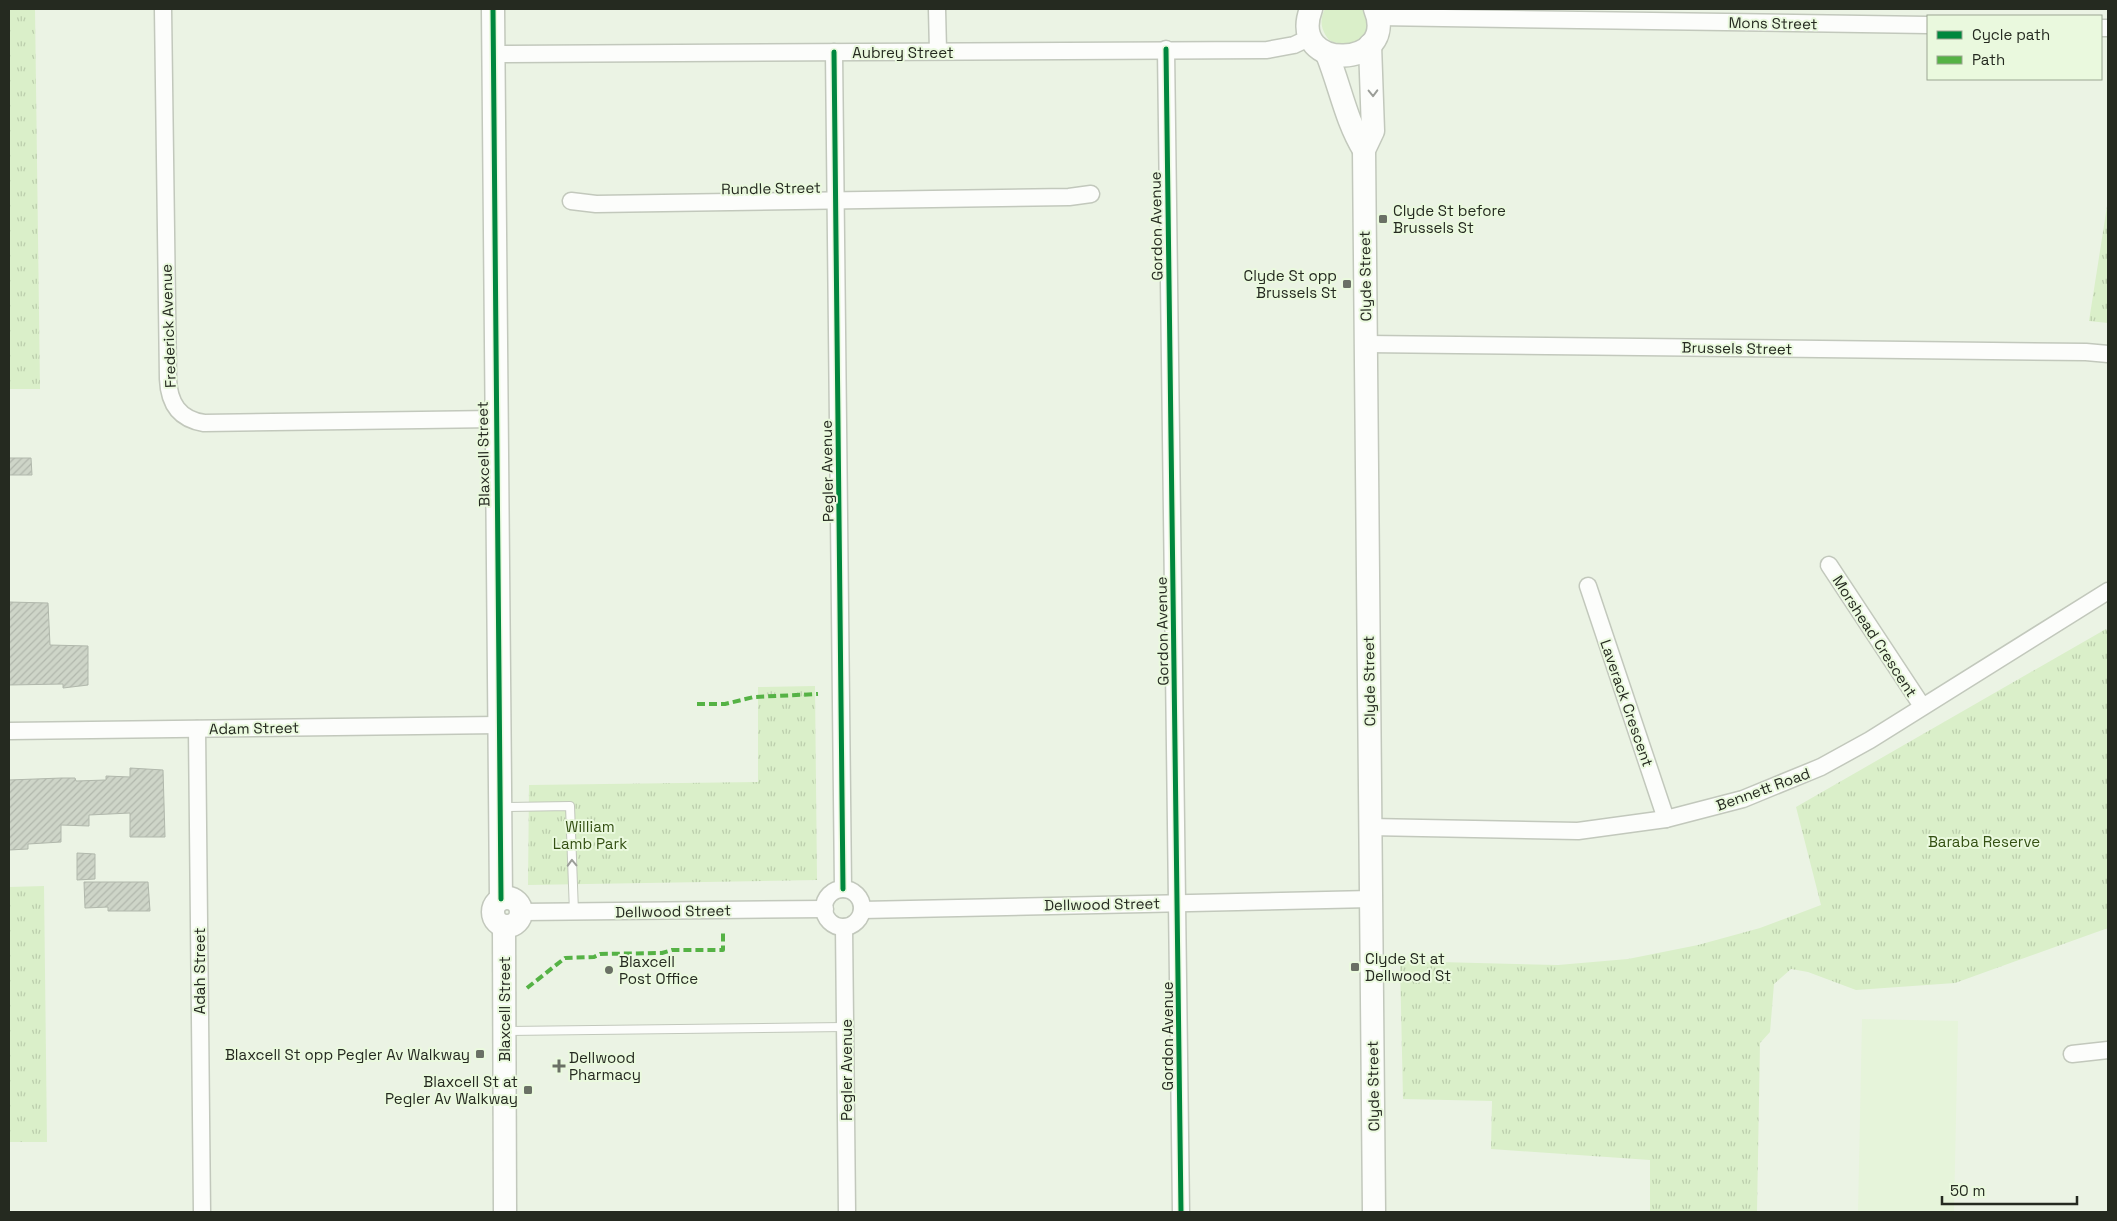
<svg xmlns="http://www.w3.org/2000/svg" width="2117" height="1221" viewBox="0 0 2117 1221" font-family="'Space Grotesk',sans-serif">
<defs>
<pattern id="park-tufts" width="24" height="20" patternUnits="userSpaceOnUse" patternTransform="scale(1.25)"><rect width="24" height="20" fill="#daefc9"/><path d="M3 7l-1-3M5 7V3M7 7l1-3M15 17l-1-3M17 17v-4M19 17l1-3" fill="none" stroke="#bbcdac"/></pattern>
<pattern id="building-hatch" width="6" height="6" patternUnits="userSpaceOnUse" patternTransform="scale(1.25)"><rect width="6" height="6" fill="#ced5c8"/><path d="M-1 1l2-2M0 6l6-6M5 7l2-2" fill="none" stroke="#b1b7ac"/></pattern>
</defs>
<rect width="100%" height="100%" fill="#ebf3e4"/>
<polygon fill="#e6f4da" points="1862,1019 1958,1021 1954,1212 1858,1212"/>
<path fill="#daefc9" d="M 1325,9 L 1364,9 C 1365,14 1367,20 1367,25 C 1368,46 1342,47 1329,40 C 1321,30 1319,20 1325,9 Z"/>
<g fill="url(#park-tufts)">
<polygon points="9,9 35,9 40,389 9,389"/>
<polygon points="2108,200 2108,323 2089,321"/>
<polygon points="2106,629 2108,634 2108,928 1955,983 1856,990 1808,972 1791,969 1774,984 1770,1032 1760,1043 1757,1212 1650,1212 1650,1160 1491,1149 1492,1101 1403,1099 1400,961 1558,965 1628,959 1698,945 1760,928 1821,905 1796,807"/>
<polygon points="815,686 817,880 528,885 529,785 758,782 758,687"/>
<polygon points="44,886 47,1142 9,1142 9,887"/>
</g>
<g fill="url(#building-hatch)" stroke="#b1b8ac">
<polygon points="9,458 31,458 32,475 9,475"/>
<polygon points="9,602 48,603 50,645 88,646 88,685 63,688 63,684 9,685"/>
<polygon points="130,768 163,770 165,837 130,837 130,813 89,815 89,826 61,825 61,842 28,844 28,849 9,850 9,780 62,778 75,778 76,781 106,780 106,776 130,777"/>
<polygon points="77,853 95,854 95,879 77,880"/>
<polygon points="84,882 148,882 150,911 108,911 108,907 85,908"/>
</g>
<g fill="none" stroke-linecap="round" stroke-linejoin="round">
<defs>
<g id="lane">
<polyline points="501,807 570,806 574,912"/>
<polyline points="507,1031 845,1027"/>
</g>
<g id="street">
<path d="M 163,9 L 168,379 C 169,403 179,419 204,423 L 495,419"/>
<polyline points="937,9 938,51"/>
<polyline points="1377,17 1928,25"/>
<polyline points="2101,28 2108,28"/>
<polyline points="1166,49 1181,1212"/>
<polyline points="834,52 843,889"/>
<polyline points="493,54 1267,50 1294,45 1311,37"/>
<polyline points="571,201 596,204 1069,197 1091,194"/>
<polyline points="1366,344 2086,352 2108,354"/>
<polyline points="1829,565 1922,706"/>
<polyline points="1588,586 1666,819"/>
<polyline points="197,729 202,1212"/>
<polyline points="9,731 499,725"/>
<polyline points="1370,827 1578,831 1666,819 1743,799 1821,767 1870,740 2108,591"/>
<circle cx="843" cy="908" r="19"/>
<polyline points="862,910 1371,899"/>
<polyline points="522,912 825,909"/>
<polyline points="844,927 847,1212"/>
<polyline points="2072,1054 2108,1050"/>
</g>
<g id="secondary">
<polyline points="493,9 501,899"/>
<path d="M 1311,9 C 1287,73 1400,69 1375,9"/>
<polyline points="1370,45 1373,131 1364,150 1374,1212"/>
<path d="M 1327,54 C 1340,86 1346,121 1364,150"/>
<circle cx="507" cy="912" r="14"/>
<polyline points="504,927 505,1212"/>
</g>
</defs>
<use href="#lane" stroke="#c2c8bc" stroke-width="10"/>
<use href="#street" stroke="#c2c8bc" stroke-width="19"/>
<use href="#secondary" stroke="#c2c8bc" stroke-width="25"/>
<use href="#lane" stroke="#fcfdfb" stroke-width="8"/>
<use href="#street" stroke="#fcfdfb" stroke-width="16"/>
<use href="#secondary" stroke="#fcfdfb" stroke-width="22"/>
<g stroke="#55b245" stroke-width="4" stroke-dasharray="8 4" stroke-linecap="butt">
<polyline points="697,704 725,704 754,697 818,694"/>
<polyline points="527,988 565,958 594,957 600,954 662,953 672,950 723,950 723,931"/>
</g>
<defs>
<g id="cycleway">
<polyline points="493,9 501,899"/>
<polyline points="1166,49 1181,1212"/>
<polyline points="834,52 843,889"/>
</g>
</defs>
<use href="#cycleway" stroke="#eaf9de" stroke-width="8"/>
<use href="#cycleway" stroke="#00873e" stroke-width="5"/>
</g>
<defs><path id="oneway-chevron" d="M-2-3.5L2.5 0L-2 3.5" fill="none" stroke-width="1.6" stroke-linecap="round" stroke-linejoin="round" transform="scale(1.25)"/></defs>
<g stroke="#9b9e98">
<use href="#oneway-chevron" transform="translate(1373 93) rotate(89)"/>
<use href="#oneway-chevron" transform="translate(572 863) rotate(-92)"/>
</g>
<g fill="#6a7065" stroke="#eaf9de" stroke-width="2">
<rect x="1378" y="214" width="10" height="10" rx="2.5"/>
<rect x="1342" y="279" width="10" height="10" rx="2.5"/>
<rect x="1350" y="962" width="10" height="10" rx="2.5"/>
<circle cx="609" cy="970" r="5"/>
<rect x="475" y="1049" width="10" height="10" rx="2.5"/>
<path d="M556.5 1058.5h5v5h5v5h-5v5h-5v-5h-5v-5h5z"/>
<rect x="523" y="1085" width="10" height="10" rx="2.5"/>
</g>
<g text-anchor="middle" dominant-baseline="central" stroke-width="4" stroke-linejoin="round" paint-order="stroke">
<g font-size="15" fill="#252a20" stroke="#eaf9de">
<text transform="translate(1773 23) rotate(1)">Mons Street</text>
<text x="903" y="52">Aubrey Street</text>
<text transform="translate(771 188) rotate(-1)">Rundle Street</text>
<text transform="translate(1156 226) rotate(-91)">Gordon Avenue</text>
<text transform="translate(1365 276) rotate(-91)">Clyde Street</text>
<text transform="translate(168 326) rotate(-92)">Frederick Avenue</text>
<text transform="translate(1737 348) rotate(1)">Brussels Street</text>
<text transform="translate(483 454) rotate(-91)">Blaxcell Street</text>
<text transform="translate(827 471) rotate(-91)">Pegler Avenue</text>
<text transform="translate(1162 631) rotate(-91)">Gordon Avenue</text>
<text transform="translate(1875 636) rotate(57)">Morshead Crescent</text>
<text transform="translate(1369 681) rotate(-91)">Clyde Street</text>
<text transform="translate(1627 703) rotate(71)">Laverack Crescent</text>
<text transform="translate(254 728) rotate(-1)">Adam Street</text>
<text transform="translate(1763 789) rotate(-20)">Bennett Road</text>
<text transform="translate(1102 904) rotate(-1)">Dellwood Street</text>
<text transform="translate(673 911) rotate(-1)">Dellwood Street</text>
<text transform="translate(199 971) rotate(-90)">Adah Street</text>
<text transform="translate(504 1009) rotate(-90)">Blaxcell Street</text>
<text transform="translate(1167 1036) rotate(-90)">Gordon Avenue</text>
<text transform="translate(846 1070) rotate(-90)">Pegler Avenue</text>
<text transform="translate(1373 1086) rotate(-91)">Clyde Street</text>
</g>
<g font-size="15" fill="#252a20" stroke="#eaf9de" text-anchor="start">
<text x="1393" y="210">Clyde St before<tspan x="1393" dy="17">Brussels St</tspan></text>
<text x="1337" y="275" text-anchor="end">Clyde St opp<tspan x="1337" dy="17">Brussels St</tspan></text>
<text x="1365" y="958">Clyde St at<tspan x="1365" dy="17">Dellwood St</tspan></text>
<text x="619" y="961">Blaxcell<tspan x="619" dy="17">Post Office</tspan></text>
<text x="470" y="1054" text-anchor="end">Blaxcell St opp Pegler Av Walkway</text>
<text x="569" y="1057">Dellwood<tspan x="569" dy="17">Pharmacy</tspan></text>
<text x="518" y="1081" text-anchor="end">Blaxcell St at<tspan x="518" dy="17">Pegler Av Walkway</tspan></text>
</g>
<g font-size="15" fill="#345013" stroke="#eaf9de">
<text x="590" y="826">William<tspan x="590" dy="17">Lamb Park</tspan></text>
<text x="1984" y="841">Baraba Reserve</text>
</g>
</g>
<rect width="2117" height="1221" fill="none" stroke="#252a20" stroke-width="20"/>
<rect x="1927" y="15" width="175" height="65" fill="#eaf9de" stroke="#9ba692"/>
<rect x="1937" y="31" width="25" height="8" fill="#00873e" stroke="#9ba692"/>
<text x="1972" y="40" font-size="15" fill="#252a20">Cycle path</text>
<rect x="1937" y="56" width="25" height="8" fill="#55b245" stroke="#9ba692"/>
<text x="1972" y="65" font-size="15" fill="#252a20">Path</text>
<path d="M1942 1196v8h135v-8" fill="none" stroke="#252a20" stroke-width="2.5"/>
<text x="1950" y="1196" font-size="15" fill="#252a20" stroke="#eaf9de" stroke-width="4" paint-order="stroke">50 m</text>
</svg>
